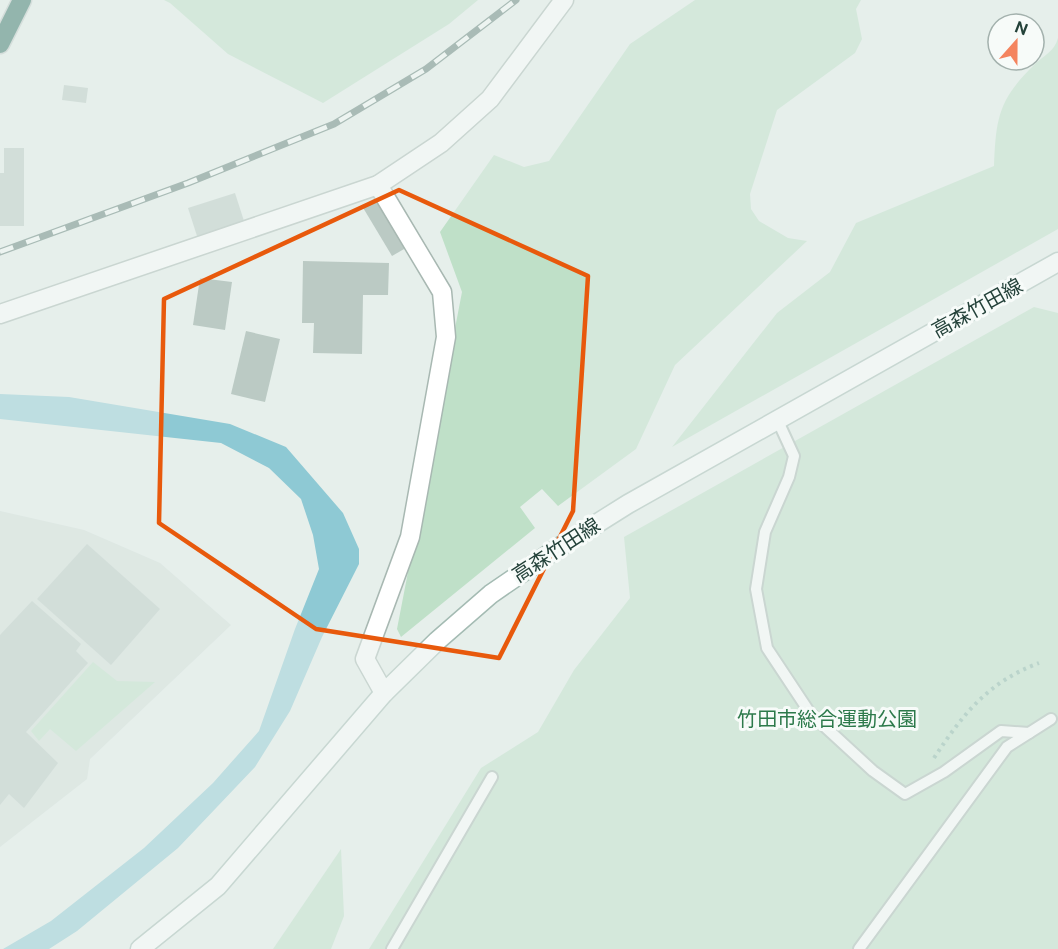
<svg xmlns="http://www.w3.org/2000/svg" width="1058" height="949" viewBox="0 0 1058 949" font-family="'Public Sans','Noto Sans JP',sans-serif">
<rect width="100%" height="100%" fill="#e6efeb"/>
<polygon fill="#d4dfda" points="0,511 84,530 160,563 231,625 90,759 87,779 0,847"/>
<g fill="#bfe0c8">
<polygon points="164,0 478,0 449,24 323,103 228,54 170,3"/>
<polygon points="695,0 861,0 856,9 862,39 855,53 777,110 750,194 751,209 759,221 788,238 807,241 675,365 636,449 558,506 542,489 520,507 535,528 401,637 397,629 462,292 440,232 494,155 524,167 549,161 630,44"/>
<path d="M 1058,38 L 1058,229 L 672,447 L 777,313 L 830,272 L 856,223 L 994,166 C 996,119 998,100 1034,65 C 1043,56 1055,51 1058,38 Z"/>
<polygon points="1034,307 1058,313 1058,949 369,949 481,768 538,732 574,670 630,598 624,537"/>
<polygon points="93,662 117,681 155,682 76,751 50,729 39,741 31,731"/>
<polygon points="341,849 344,916 331,949 273,949"/>
</g>
<polygon fill="#8ec9d4" points="0,394 69,397 230,424 286,447 343,513 359,549 359,564 322,637 290,711 255,767 178,848 77,931 49,949 3,949 51,921 144,848 213,783 259,731 295,629 319,569 313,535 301,499 269,468 221,443 0,419"/>
<g fill="#bbcac4">
<polygon points="64,85 88,88 86,103 62,100"/>
<polygon points="4,148 24,148 24,226 0,226 0,173 4,173"/>
<polygon points="235,193 244,221 197,236 188,208"/>
<polygon points="380,195 411,245 392,256 362,206"/>
<polygon points="303,261 389,263 388,295 363,295 362,354 313,353 314,323 302,323"/>
<polygon points="200,278 232,282 225,330 193,325"/>
<polygon points="246,331 280,339 265,402 231,394"/>
<polygon points="87,544 160,609 111,665 37,599"/>
<polygon points="32,601 81,644 76,651 88,663 26,732 58,763 24,808 9,794 0,805 0,635"/>
</g>
<g fill="none" stroke-linecap="round" stroke-linejoin="round">
<defs>
<g id="lane">
<polyline points="777,419 794,456 789,477 765,532 756,589 767,648 810,713 873,771 905,794 944,772 1001,731 1029,733"/>
<polyline points="392,949 492,777"/>
<polyline points="859,949 1007,747 1051,719"/>
</g>
<g id="street">
<polyline points="378,185 442,292 446,337 410,537 365,659 384,693"/>
<polyline points="0,314 378,185 441,143 490,99 564,0"/>
</g>
<polyline id="secondary" points="140,949 218,886 384,693 437,641 491,594 558,548 628,504 1058,262"/>
<polyline id="highway" points="0,44 22,0"/>
</defs>
<use href="#lane" stroke="#a8b8b2" stroke-width="14"/>
<use href="#street" stroke="#a8b8b2" stroke-width="21"/>
<use href="#secondary" stroke="#a4bbb3" stroke-width="21"/>
<use href="#highway" stroke="#c2cac8" stroke-width="21"/>
<path stroke="#86b3a5" stroke-width="4" stroke-dasharray="3 4.5" stroke-linecap="butt" d="M 934,758 C 963,714 988,682 1039,663"/>
<use href="#lane" stroke="#fff" stroke-width="10"/>
<use href="#street" stroke="#fff" stroke-width="18"/>
<use href="#secondary" stroke="#fff" stroke-width="18"/>
<use href="#highway" stroke="#2f6f62" stroke-width="18"/>
<defs>
<polyline id="rail" points="0,252 188,183 334,124 426,69 516,0"/>
</defs>
<use href="#rail" stroke="#5f7d75" stroke-width="7"/>
<use href="#rail" stroke="#f7fbf9" stroke-width="4.5" stroke-dasharray="14" stroke-linecap="butt"/>
</g>
<path d="M0 0H1058V949H0ZM 399,190 L 588,276 L 573,511 L 499,658 L 316,629 L 159,523 L 164,299 Z" fill="#e6efeb" fill-opacity=".55" fill-rule="evenodd"/>
<path fill="none" stroke="#e8590c" stroke-width="4.5" stroke-linejoin="round" d="M 399,190 L 588,276 L 573,511 L 499,658 L 316,629 L 159,523 L 164,299 Z"/>
<g text-anchor="middle" dominant-baseline="central" stroke-width="6" stroke-linejoin="round" paint-order="stroke">
<g font-size="20" fill="#24423a" stroke="#f7fbf9">
<text transform="translate(977 308) rotate(-29)">高森竹田線</text>
<text transform="translate(556 550) rotate(-33)">高森竹田線</text>
</g>
<g font-size="20" fill="#2d7a4b" stroke="#f7fbf9">
<text x="827" y="719">竹田市総合運動公園</text>
</g>
</g>
<g transform="translate(1016 42) rotate(21)"><circle r="28" fill="#f7fbf9" stroke="#a3b1ad" stroke-width="1.5"/>
<path d="M0-4.5L10 22L0 15L-10 22Z" fill="#f4845f"/>
<text y="-9" font-size="16" font-weight="bold" text-anchor="middle" fill="#24423a">N</text>
</g>
</svg>
